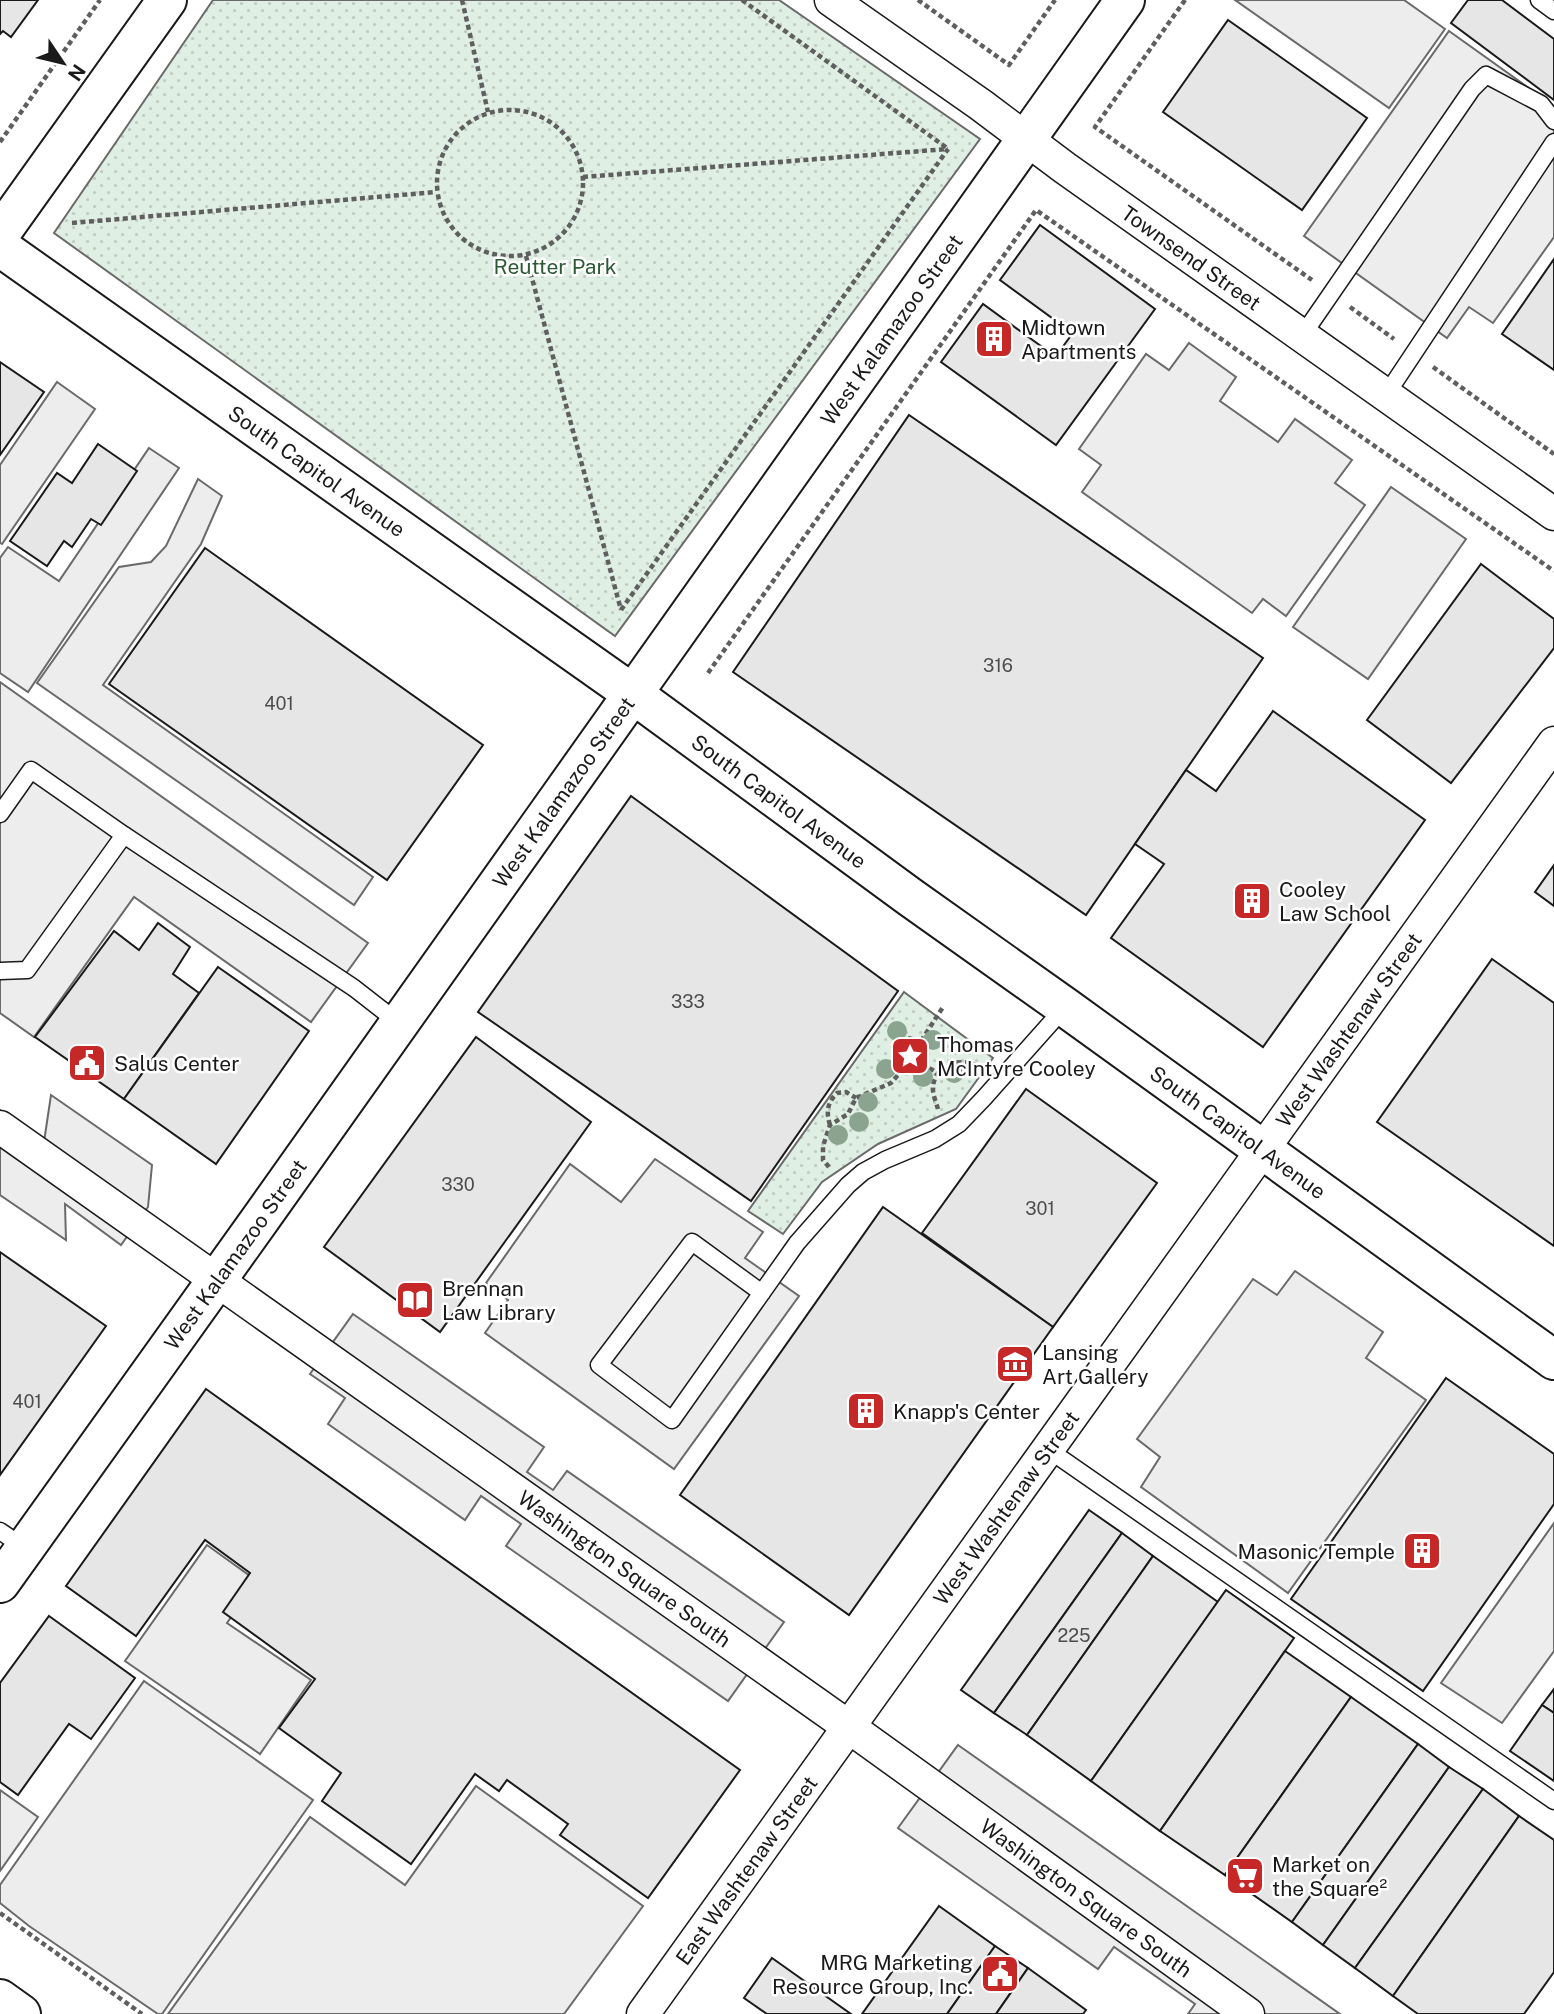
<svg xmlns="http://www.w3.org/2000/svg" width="1554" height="2014" viewBox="0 0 1554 2014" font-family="'Public Sans',sans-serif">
<defs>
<pattern id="park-dots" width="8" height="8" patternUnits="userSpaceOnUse" patternTransform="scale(1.75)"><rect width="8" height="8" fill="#e0efe3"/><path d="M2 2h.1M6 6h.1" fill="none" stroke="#c0ccc2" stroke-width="1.8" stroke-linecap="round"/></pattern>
</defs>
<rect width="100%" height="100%" fill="#fff"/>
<g fill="url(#park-dots)" stroke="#6a6a6a" stroke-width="2">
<polygon points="213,0 779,0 980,139 615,636 54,233"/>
<polygon points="904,992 993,1058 956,1109 878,1144 822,1182 783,1234 748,1211"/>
</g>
<g fill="#ededed" stroke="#6a6a6a" stroke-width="2">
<polygon points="1235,0 1404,0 1445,29 1389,108"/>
<polygon points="1449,31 1554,106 1554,237 1493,323 1469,307 1447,338 1304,236"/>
<polygon points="1189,343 1236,377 1220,401 1278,442 1295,419 1352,460 1335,483 1365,505 1286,616 1263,599 1252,613 1082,492 1101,465 1079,449 1146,354 1169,370"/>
<polygon points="57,382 95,409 2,544 0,543 0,465"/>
<polygon points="149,448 179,468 28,692 0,673 0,558 8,547 59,581"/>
<polygon points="198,479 222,496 201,544 103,685 373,877 354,905 37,683 119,567 151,562 166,546"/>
<polygon points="1391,487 1466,539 1368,679 1293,627"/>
<polygon points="0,682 368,943 311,1022 134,897 34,1037 0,1013"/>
<polygon points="51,1095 152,1165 148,1207 121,1245 65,1204 66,1240 0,1195 0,1110 44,1142"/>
<polygon points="655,1159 763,1232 745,1258 799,1296 674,1469 485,1333 508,1300 486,1283 570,1164 621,1202"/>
<polygon points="1295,1271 1383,1332 1366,1358 1426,1400 1288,1593 1141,1487 1160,1457 1137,1439 1253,1279 1277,1295"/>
<polygon points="353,1314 544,1447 527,1472 553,1490 567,1471 784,1622 728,1701 506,1546 521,1524 481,1496 465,1520 328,1424 345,1398 310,1374"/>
<polygon points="1554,1523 1554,1651 1502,1723 1441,1683"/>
<polygon points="207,1545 257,1581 227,1623 311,1680 260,1754 125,1661"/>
<polygon points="144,1681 313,1800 162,2014 158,2014 29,1926 0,1903 0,1885"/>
<polygon points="958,1745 1340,2014 1188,2014 1195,2004 1114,1947 1098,1969 898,1828"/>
<polygon points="476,1786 643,1906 564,2014 168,2014 310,1817 405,1885"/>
<polygon points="0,1790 38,1817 0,1871"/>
</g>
<g fill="#e6e6e6" stroke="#1a1a1a" stroke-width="2">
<polygon points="0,0 38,0 11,37 3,31 0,34"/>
<polygon points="1468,0 1502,0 1554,39 1554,100 1451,23"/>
<polygon points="1228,20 1367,118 1302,210 1163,112"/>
<polygon points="1040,225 1155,309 1056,445 941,362 983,304 1045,349 1043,352 1053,360 1075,330 1065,323 1063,326 1000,280"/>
<polygon points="1554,259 1554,370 1502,334"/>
<polygon points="0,362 44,392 0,455"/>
<polygon points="909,415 1263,658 1086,915 733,672"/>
<polygon points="98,444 137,471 101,525 91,519 72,547 64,541 47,566 10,541 57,473 72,483"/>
<polygon points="205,548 483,745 387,880 109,684"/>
<polygon points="1481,564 1554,619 1554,648 1451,783 1367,720"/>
<polygon points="1273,711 1425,820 1263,1047 1111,938 1164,864 1135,844 1186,770 1216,791"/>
<polygon points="631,796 898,991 751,1201 478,1012"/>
<polygon points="1554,865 1554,906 1535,892"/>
<polygon points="158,923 190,947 173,974 199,993 124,1099 35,1037 114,931 139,950"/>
<polygon points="1492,959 1554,1003 1554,1246 1377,1122"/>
<polygon points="218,967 309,1031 216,1164 124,1099"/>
<polygon points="476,1037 591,1122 440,1332 324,1247"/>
<polygon points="1026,1089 1157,1183 1053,1327 922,1233"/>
<polygon points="883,1207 1053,1327 849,1615 680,1495"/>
<polygon points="0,1252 106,1326 0,1475"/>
<polygon points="1446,1378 1554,1454 1554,1504 1423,1691 1291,1599"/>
<polygon points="206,1389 740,1770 648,1898 560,1835 568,1824 507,1780 499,1791 475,1774 411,1864 322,1801 341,1773 279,1728 315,1679 223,1612 250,1573 205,1540 136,1636 66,1586"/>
<polygon points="1089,1510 1122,1533 994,1713 961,1690"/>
<polygon points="1122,1533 1153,1556 1027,1735 994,1713"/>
<polygon points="1153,1556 1218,1602 1091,1781 1027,1735"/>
<polygon points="1226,1590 1294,1638 1160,1831 1091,1781"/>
<polygon points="49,1616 135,1678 91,1739 69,1724 18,1795 0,1782 0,1683"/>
<polygon points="1285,1651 1351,1697 1225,1875 1160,1831"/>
<polygon points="1554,1689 1554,1713 1542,1705"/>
<polygon points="1351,1697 1418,1744 1292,1922 1225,1875"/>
<polygon points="1542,1705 1554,1713 1554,1781 1510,1751"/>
<polygon points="1418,1744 1449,1767 1323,1945 1292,1922"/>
<polygon points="1449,1767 1483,1789 1355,1968 1323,1945"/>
<polygon points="1483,1789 1519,1816 1393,1996 1355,1968"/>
<polygon points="1519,1816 1554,1840 1554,1972 1524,2014 1418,2014 1393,1996"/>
<polygon points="939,1906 995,1946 947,2014 862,2014"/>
<polygon points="995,1946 1028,1968 996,2014 947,2014"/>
<polygon points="772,1958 851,2014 767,2014 744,1998"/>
<polygon points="1028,1968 1086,2010 1083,2014 996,2014"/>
</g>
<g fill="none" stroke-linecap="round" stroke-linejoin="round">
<defs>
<g id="lane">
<polyline points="1539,0 1554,11"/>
<polyline points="1302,336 1472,89 1486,75 1541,104 1554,121"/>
<polyline points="1386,395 1554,142"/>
<polyline points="0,814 31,770 124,835 354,988 399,1023"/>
<polyline points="0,971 27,970 124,835"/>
<polyline points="762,1293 692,1242 599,1365 672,1420 797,1243 848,1185 863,1172 885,1160 935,1139 959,1124 984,1098 1065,1007"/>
<polyline points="1049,1450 1554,1801"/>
<polyline points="0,1531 25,1548"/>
</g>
<g id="street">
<path id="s1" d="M 831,0 L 981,105 L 1065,168 L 1554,514"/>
<path id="s2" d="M 0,1127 L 849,1727 L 1248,2014"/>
<path id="s3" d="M 643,2014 L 1554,743"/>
</g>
<g id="secondary">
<polyline points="0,234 167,0"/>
<path id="s4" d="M 0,247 L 633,694 L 910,897 L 1065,1007 L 1554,1360"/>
<path id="s5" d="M 0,1583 L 259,1221 L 1125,0"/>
<polyline points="0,1999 21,2014"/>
</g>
</defs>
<use href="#lane" stroke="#1a1a1a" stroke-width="19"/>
<use href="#street" stroke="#1a1a1a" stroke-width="35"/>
<use href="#secondary" stroke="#1a1a1a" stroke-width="42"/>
<g stroke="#5f5f5f" stroke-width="4.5" stroke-dasharray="5 3.5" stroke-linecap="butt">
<polyline points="462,0 488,112"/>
<polyline points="742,0 947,148"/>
<polyline points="918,0 1009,65 1055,0"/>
<polyline points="1185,0 1095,127 1312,280"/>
<circle cx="510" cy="183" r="73"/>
<polyline points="0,142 100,0"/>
<polyline points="583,177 948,149"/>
<polyline points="72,223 436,192"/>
<polyline points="526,256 621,610"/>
<polyline points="1350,307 1394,339"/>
<polyline points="1433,367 1554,454"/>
<polyline points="621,610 948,149"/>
<polyline points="708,673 1036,210 1554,571"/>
<polygon points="908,1038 921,1041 927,1054 922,1064 914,1071 904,1068 895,1058 897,1047"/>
<polyline points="921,1041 943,1007"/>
<polyline points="922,1064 938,1073"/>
<path d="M 938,1109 C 936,1102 932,1093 933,1086 C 936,1064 959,1057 978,1066"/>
<path d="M 830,1125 C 826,1112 827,1103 837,1093 L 846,1092 L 856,1098"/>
<polyline points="829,1167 823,1160 823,1146 830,1125 848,1114 856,1098 891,1083 904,1068"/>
<polyline points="0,1913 142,2014"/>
</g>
<use href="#lane" stroke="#fff" stroke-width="16"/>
<use href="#street" stroke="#fff" stroke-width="32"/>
<use href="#secondary" stroke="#fff" stroke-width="38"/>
</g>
<g fill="#8aa48f">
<circle cx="897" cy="1031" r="10"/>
<circle cx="933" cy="1040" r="10"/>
<circle cx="886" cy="1069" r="10"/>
<circle cx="954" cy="1073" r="10"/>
<circle cx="923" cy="1077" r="10"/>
<circle cx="868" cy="1102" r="10"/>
<circle cx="859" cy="1122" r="10"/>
<circle cx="838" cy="1135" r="10"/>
</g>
<defs>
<symbol id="building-square" viewBox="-11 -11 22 22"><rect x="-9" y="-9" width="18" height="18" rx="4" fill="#c62828" stroke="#fff"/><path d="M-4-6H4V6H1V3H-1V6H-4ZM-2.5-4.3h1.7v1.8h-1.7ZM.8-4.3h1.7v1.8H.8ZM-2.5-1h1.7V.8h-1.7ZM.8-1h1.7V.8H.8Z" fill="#fff"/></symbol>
<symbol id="sight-square" viewBox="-11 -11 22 22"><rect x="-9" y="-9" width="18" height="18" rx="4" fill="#c62828" stroke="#fff"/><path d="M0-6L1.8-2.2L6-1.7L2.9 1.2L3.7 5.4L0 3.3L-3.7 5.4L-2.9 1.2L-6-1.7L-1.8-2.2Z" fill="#fff"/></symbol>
<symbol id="civic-square" viewBox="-11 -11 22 22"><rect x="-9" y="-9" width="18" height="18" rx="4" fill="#c62828" stroke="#fff"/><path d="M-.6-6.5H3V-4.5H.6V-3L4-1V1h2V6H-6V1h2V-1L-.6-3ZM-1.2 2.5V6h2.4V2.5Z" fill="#fff"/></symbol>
<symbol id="library-square" viewBox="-11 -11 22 22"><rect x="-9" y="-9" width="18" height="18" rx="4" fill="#c62828" stroke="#fff"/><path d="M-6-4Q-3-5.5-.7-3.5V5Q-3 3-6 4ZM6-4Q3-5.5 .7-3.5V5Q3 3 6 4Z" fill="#fff"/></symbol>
<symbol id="museum-square" viewBox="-11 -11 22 22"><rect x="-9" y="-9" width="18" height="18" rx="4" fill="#c62828" stroke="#fff"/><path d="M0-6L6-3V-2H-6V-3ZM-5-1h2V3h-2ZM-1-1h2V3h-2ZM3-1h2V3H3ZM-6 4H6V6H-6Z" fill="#fff"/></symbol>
<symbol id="supermarket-square" viewBox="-11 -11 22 22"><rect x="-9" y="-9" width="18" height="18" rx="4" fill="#c62828" stroke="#fff"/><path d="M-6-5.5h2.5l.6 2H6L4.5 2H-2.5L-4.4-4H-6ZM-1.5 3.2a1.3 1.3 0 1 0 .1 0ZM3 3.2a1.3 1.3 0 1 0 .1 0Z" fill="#fff"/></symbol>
</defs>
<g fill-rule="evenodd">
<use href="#building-square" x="972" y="317" width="44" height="44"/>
<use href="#building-square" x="1230" y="879" width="44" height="44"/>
<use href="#sight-square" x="888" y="1034" width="44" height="44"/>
<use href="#civic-square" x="65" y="1041" width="44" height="44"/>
<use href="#library-square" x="393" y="1278" width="44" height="44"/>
<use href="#museum-square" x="993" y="1342" width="44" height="44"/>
<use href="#building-square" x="844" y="1389" width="44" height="44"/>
<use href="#building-square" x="1400" y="1529" width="44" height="44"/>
<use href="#supermarket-square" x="1223" y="1854" width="44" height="44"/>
<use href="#civic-square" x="978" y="1952" width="44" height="44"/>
</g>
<g text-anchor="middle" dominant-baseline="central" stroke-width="5" stroke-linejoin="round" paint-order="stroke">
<g font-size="18" fill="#4d4d4d">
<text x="998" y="665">316</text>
<text x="279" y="703">401</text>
<text x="688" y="1001">333</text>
<text x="458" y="1184">330</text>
<text x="1040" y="1208">301</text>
<text x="27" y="1401">401</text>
<text x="1074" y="1635">225</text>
</g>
<g font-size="21" fill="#1a1a1a" stroke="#fff">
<text stroke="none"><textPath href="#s1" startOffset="443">Townsend Street</textPath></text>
<text stroke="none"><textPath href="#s5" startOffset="1538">West Kalamazoo Street</textPath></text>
<text stroke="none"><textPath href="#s4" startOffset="388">South Capitol Avenue</textPath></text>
<text stroke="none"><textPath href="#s5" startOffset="971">West Kalamazoo Street</textPath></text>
<text stroke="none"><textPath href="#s4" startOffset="956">South Capitol Avenue</textPath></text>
<text stroke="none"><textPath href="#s3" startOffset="1211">West Washtenaw Street</textPath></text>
<text stroke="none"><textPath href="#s4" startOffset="1522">South Capitol Avenue</textPath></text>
<text stroke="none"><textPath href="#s5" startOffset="404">West Kalamazoo Street</textPath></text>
<text stroke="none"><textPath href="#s3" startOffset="623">West Washtenaw Street</textPath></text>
<text stroke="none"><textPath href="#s2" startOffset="765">Washington Square South</textPath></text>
<text stroke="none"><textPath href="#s3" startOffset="177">East Washtenaw Street</textPath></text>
<text stroke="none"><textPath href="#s2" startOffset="1332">Washington Square South</textPath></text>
</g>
<g font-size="21" fill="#2b5a34" stroke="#fff">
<text x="555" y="266">Reutter Park</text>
</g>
<g font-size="21" fill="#1a1a1a" stroke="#fff" text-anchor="start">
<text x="1021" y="327">Midtown<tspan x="1021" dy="24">Apartments</tspan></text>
<text x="1279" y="889">Cooley<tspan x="1279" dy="24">Law School</tspan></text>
<text x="937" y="1044">Thomas<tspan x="937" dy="24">McIntyre Cooley</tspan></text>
<text x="114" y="1063">Salus Center</text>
<text x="442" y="1288">Brennan<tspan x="442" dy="24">Law Library</tspan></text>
<text x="1042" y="1352">Lansing<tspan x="1042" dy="24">Art Gallery</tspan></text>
<text x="893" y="1411">Knapp's Center</text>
<text x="1395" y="1551" text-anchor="end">Masonic Temple</text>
<text x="1272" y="1864">Market on<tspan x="1272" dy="24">the Square²</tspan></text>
<text x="973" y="1962" text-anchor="end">MRG Marketing<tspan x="973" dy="24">Resource Group, Inc.</tspan></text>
</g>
</g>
<g transform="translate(63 63) rotate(125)" stroke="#ffffff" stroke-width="5" paint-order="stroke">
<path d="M0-5L12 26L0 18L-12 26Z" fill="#1a1a1a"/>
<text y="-10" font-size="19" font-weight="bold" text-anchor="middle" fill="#1a1a1a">N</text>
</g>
</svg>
